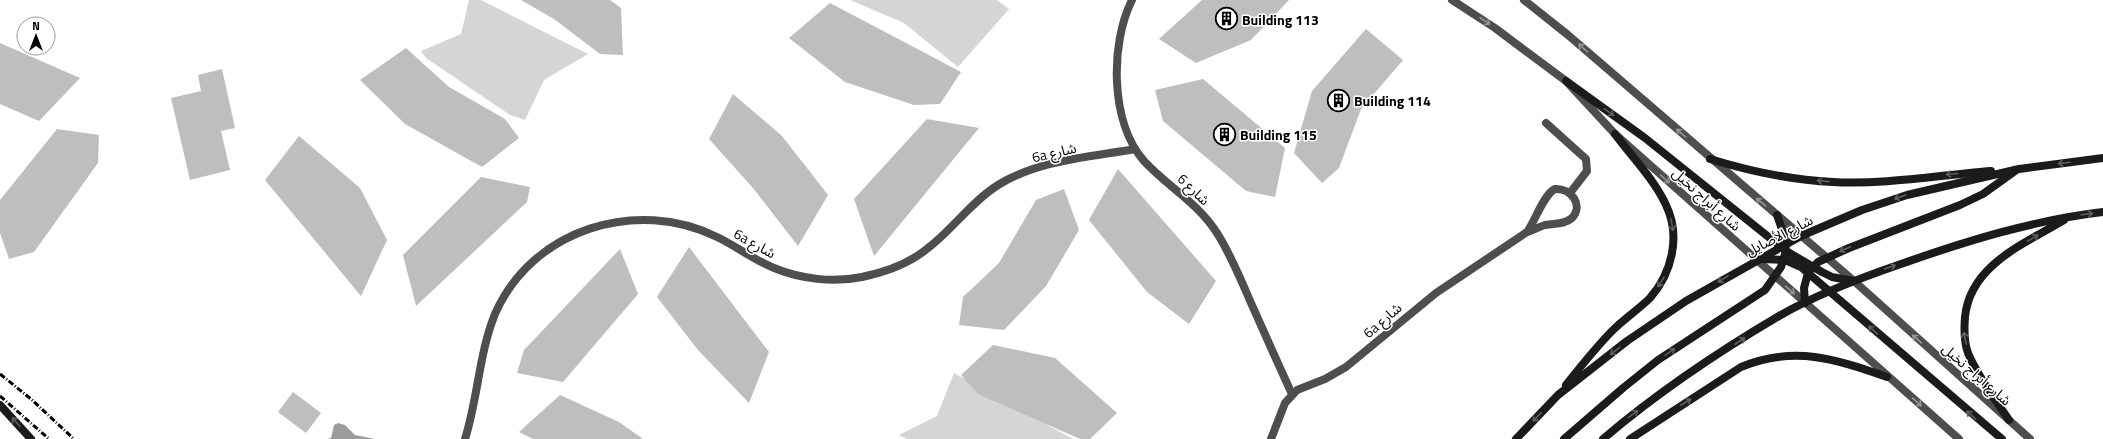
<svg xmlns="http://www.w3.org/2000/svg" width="2103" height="439" viewBox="0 0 2103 439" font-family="'Titillium Web','Noto Sans Arabic',sans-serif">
<rect width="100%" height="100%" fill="#fff"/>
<g fill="#d5d5d5">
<polygon points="469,0 481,0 588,54 544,80 525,120 510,115 426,58 421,51 461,34"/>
<polygon points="850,0 997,0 1009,9 958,67 904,23"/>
<polygon points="954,373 1073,439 907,439 899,435 937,416"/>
</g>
<polygon fill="#9c9c9c" points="338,423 345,425 355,435 375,439 327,439 331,438 334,425"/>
<g fill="#bebebe">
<polygon points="521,0 610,0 621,8 623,55 600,54 554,19"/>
<polygon points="1202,0 1289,0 1251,40 1196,63 1159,39"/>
<polygon points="830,3 961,72 940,104 914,105 845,82 789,38"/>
<polygon points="1366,29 1403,60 1361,109 1339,168 1322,183 1294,153 1312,91"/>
<polygon points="0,43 80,78 39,121 0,104"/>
<polygon points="406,48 449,87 505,119 519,138 482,167 405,124 360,80"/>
<polygon points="222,69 235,128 221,131 230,170 190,180 171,98 201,91 198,75"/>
<polygon points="1203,79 1285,148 1275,197 1246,191 1163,121 1155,90"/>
<polygon points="733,94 782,136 828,195 798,246 753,188 709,139"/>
<polygon points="927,119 979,128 874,256 854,199"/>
<polygon points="57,129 99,135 98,163 34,252 9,259 0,233 0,200"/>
<polygon points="299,136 360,188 387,240 361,296 265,180"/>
<polygon points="1118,169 1216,281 1189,324 1147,292 1089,220"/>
<polygon points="481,177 530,187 527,202 416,306 403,255"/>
<polygon points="1064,189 1079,230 1046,286 1004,330 959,325 963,297 999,263 1036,200"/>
<polygon points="689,247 769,352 749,403 698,350 657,297"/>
<polygon points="620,249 638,294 563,382 517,373 524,350"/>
<polygon points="993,345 1055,358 1117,413 1090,439 1080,439 978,394 961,375"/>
<polygon points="293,392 321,413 306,433 278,412"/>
<polygon points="560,395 619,422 643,439 533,439 519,432"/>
</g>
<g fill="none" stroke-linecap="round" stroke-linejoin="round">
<g stroke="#4e4e4e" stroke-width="8">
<path d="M 1132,0 C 1110,44 1110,122 1144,161 C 1168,187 1197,202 1217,233 C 1231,255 1241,280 1251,303 C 1265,334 1278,364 1292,394"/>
<polyline points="1546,123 1586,159 1587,171 1570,193"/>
<path d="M 1555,189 C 1571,188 1584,205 1572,218 C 1564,225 1554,223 1545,225 C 1539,227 1533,230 1527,232 C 1535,221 1544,194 1555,189 Z"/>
<path d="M 465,439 C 478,398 479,353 495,314 C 532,229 637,197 717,237 C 736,246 754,260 774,268 C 801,279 833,283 862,277 C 886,272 909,264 928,248 C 953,229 971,202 998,185 C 1038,160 1090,157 1135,149"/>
<polyline points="1271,439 1285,403 1297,390 1325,379 1346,367 1436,293 1527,232"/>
</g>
<g stroke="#4e4e4e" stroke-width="8">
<polyline points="1452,0 1495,28 1566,81 1615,134 1959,439"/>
<polyline points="1524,0 1568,35 1854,281 2030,439"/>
</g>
<g stroke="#1b1b1b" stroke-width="8">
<polyline points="1566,81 1645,138 1786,251 1822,272 1832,277 1853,281"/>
<path d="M 1710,159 C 1749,171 1792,180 1833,182 C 1883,185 1940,175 1991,171"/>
<polyline points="1762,259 1785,260 1801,267 2002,439"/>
<polyline points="1805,303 1804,288 1808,273 1818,262 1849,248 1960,205 1983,194 2015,171"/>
<path d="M 1566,385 C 1581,366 1596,347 1613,330 C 1625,318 1639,309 1650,298 C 1672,273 1681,236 1666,205 C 1654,179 1632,157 1615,134"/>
<polyline points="0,405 31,439"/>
<path d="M 2009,420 C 1995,399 1978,377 1968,353 C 1964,342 1964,329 1965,317 C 1970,265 2024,244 2064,220"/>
<polyline points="1516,439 1558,395 1627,341 1686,301 1801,236 1862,210 1907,195 2019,169 2103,158"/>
<polyline points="1564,439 1623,388 1658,360 1765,290 1781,267 1786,251 1784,235 1777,215"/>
<path d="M 1603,439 C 1657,393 1718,352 1779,316 C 1817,294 1860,278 1901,264 C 1966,241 2034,220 2103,212"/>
<path d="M 1630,439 L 1741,367 C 1795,345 1835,359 1887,377"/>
</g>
<g stroke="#000" stroke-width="3" stroke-dasharray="6 2 1 2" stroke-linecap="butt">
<polyline points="0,374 31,399 74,439"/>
<polyline points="0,396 49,439"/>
</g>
</g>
<defs><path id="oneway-shaft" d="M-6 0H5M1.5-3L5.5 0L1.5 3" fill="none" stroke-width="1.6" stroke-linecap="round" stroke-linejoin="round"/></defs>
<g stroke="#959595">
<use href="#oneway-shaft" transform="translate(1485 21) rotate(33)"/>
<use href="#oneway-shaft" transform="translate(1583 48) rotate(-139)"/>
<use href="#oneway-shaft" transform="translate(1681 133) rotate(-139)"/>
<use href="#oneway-shaft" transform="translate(1665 179) rotate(42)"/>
<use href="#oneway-shaft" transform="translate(1761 202) rotate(-140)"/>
<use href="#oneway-shaft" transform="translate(1790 290) rotate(41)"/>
<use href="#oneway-shaft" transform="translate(1917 339) rotate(-139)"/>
<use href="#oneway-shaft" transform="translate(1917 402) rotate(41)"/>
</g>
<g stroke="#5f5f5f">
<use href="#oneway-shaft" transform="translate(1609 112) rotate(35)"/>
<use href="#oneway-shaft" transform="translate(2064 163) rotate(173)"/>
<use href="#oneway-shaft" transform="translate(1952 174) rotate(175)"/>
<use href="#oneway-shaft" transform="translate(1823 181) rotate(-174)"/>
<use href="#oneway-shaft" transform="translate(1900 197) rotate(161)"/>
<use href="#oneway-shaft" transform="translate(2087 214) rotate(-7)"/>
<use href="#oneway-shaft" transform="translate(1672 225) rotate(80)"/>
<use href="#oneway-shaft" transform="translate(2033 238) rotate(-31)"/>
<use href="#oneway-shaft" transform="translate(1845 249) rotate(157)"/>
<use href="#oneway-shaft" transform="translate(1890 267) rotate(-19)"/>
<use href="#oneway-shaft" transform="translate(1723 279) rotate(149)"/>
<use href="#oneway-shaft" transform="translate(1661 282) rotate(122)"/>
<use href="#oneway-shaft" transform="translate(1873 330) rotate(-138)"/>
<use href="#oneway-shaft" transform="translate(1965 338) rotate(-101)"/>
<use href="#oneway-shaft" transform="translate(1740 341) rotate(-33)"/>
<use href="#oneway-shaft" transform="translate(1615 351) rotate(142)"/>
<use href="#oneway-shaft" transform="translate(1670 352) rotate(-35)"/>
<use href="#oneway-shaft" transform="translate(1686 402) rotate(-33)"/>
<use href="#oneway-shaft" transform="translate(1633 414) rotate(-36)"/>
<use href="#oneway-shaft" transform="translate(1971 415) rotate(-139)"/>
<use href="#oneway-shaft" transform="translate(1537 417) rotate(134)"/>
<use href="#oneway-shaft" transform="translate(16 422) rotate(-132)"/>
</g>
<defs>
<symbol id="building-ring" viewBox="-11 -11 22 22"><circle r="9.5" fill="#fff" stroke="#000" stroke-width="1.5"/><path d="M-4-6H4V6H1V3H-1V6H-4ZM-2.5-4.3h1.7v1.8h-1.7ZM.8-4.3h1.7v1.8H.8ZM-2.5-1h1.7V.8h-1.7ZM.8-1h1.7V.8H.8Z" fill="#000"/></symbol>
</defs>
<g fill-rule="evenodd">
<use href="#building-ring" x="1214" y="6" width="25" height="25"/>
<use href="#building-ring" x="1326" y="88" width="25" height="25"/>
<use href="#building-ring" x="1212" y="122" width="25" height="25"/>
</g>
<g text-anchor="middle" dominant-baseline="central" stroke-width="3" stroke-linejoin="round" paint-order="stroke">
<g font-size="14" font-weight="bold" fill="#000" stroke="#fff" text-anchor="start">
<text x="1242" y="19">Building 113</text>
<text x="1354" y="100">Building 114</text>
<text x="1240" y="134">Building 115</text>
</g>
<g font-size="14" fill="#000" stroke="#fff">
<text transform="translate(1054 152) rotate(-13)">6a شارع</text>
<text transform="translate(1194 189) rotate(44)">شارع 6</text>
<text transform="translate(1707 199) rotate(42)">شارع أبراج نخيل</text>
<text transform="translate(1779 235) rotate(-27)">شارع الأصايل</text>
<text transform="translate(755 243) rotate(29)">6a شارع</text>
<text transform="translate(1382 320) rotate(-41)">6a شارع</text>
<text transform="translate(1977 374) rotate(41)">شارع أبراج نخيل</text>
</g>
</g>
<g transform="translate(36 36)"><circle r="19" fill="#ffffff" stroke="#999999"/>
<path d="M0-3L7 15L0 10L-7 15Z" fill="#000000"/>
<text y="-6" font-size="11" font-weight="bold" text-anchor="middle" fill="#000000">N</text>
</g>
</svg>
